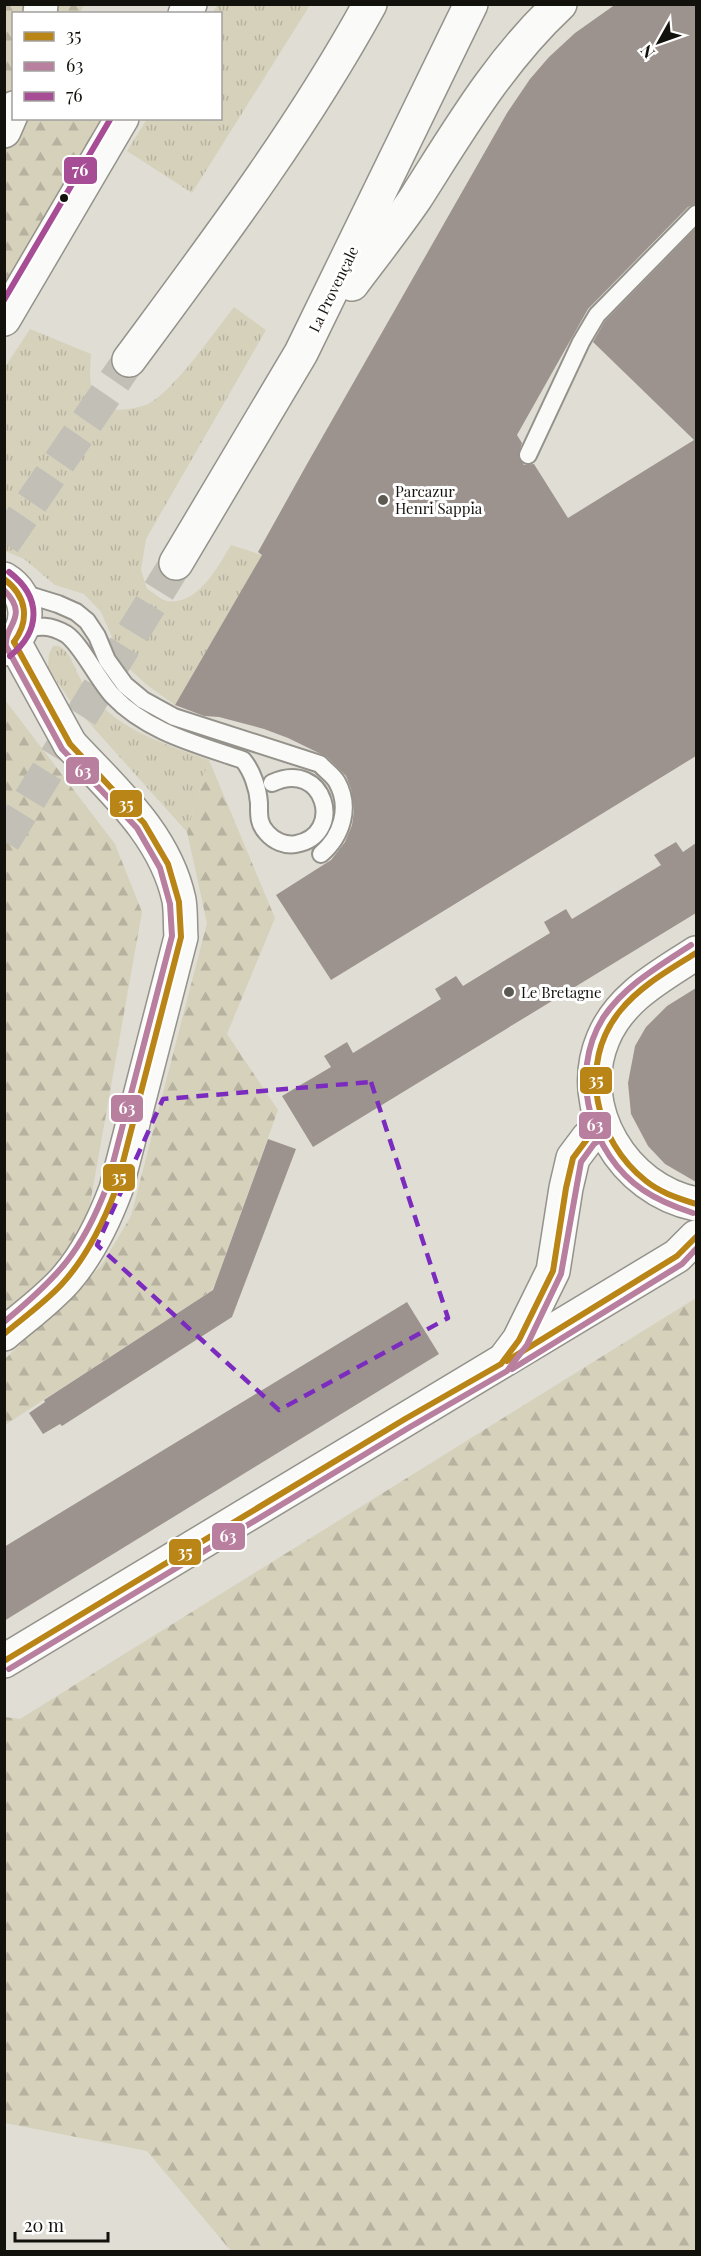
<svg xmlns="http://www.w3.org/2000/svg" width="701" height="2256" viewBox="0 0 701 2256" font-family="'Playfair Display',serif">
<defs>
<pattern id="grass-tufts" width="24" height="20" patternUnits="userSpaceOnUse" patternTransform="scale(1.5)"><rect width="24" height="20" fill="#d5d1bb"/><path d="M3 7l-1-3M5 7V3M7 7l1-3M15 17l-1-3M17 17v-4M19 17l1-3" fill="none" stroke="#b6b29f"/></pattern>
<pattern id="forest-firs" width="22" height="20" patternUnits="userSpaceOnUse" patternTransform="scale(1.5)"><rect width="22" height="20" fill="#d5d1bb"/><path d="M5 1l3.5 6h-7zM16 11l3.5 6h-7z" fill="#b6b29f"/></pattern>
</defs>
<rect width="100%" height="100%" fill="#e0ded4"/>
<g fill="url(#grass-tufts)">
<polygon points="218,4 310,5 192,193 127,151 147,119 220,118 220,14 212,13"/>
<path d="M 234,307 L 266,330 L 146,539 L 141,570 L 147,589 C 153,592 161,600 167,601 C 198,606 218,566 231,545 L 262,555 L 175,705 L 147,685 L 124,664 L 101,612 L 84,594 L 55,585 L 24,559 L 5,551 L 5,367 L 30,329 L 91,354 C 90,374 86,403 112,409 C 122,411 138,408 148,404 C 174,391 215,331 234,307 Z"/>
<path d="M 53,646 L 59,646 C 72,654 72,664 79,676 C 84,687 96,701 105,709 C 131,734 176,748 209,760 L 187,832 L 73,705 L 48,668 L 49,654 Z"/>
</g>
<g fill="url(#forest-firs)">
<polygon points="5,5 84,5 80,13 14,14 14,118 103,119 5,302"/>
<polygon points="5,700 115,844 142,912 84,1238 5,1313"/>
<polygon points="209,760 275,918 227,1034 278,1110 215,1284 211,1291 5,1425 5,1359 101,1266 131,1216 207,923 187,832"/>
<polygon points="696,1298 696,2251 231,2251 147,2151 5,2123 5,1717 20,1719"/>
</g>
<g fill="#9d938e">
<polygon points="616,4 696,4 696,204 688,207 588,309 517,435 522,443 518,456 524,465 534,464 568,518 694,440 593,342 605,321 696,228 696,756 331,980 276,895 331,860 345,842 352,825 354,811 351,789 346,776 327,757 288,738 264,729 219,717 204,716 175,705 262,555 258,552 307,464 507,113 530,79 549,57 575,33"/>
<polygon points="676,842 683,852 696,843 696,913 313,1147 282,1096 331,1067 324,1056 347,1042 353,1053 441,999 435,989 456,976 463,986 550,933 544,922 566,909 572,919 661,865 654,855"/>
<polygon points="696,988 696,1182 665,1164 648,1146 631,1114 628,1083 635,1046 646,1027 667,1006"/>
<polygon points="268,1139 296,1149 232,1317 62,1426 60,1424 43,1434 29,1413 45,1402 44,1400 213,1290"/>
<polygon points="407,1302 439,1354 4,1621 4,1547"/>
</g>
<g fill="none" stroke-linecap="round" stroke-linejoin="round">
<g stroke="#c1bfb6" stroke-width="33" stroke-dasharray="33 16" stroke-linecap="butt">
<polyline points="4,543 129,360"/>
<polyline points="4,841 176,563"/>
</g>
<defs>
<g id="service">
<polyline points="528,455 581,342 597,315 696,214"/>
<path d="M 19,592 L 58,604 L 76,612 L 87,621 L 97,636 L 107,660 L 125,685 L 143,700 L 174,717 L 320,764 C 325,770 333,775 337,782 C 351,807 342,836 321,854"/>
<path d="M 22,630 C 39,625 50,625 66,634 C 81,644 98,680 113,696 C 147,732 197,744 243,760 C 252,771 258,788 259,803 C 259,814 258,824 267,833 C 274,841 285,846 296,844 C 346,835 325,758 272,783"/>
</g>
<polyline id="minor" points="14,642 70,744"/>
<g id="tertiary">
<polyline points="40,14 41,4"/>
<polyline points="185,14 190,4"/>
<polyline points="4,131 14,108"/>
<polyline points="4,319 122,118"/>
<path d="M 4,579 C 33,596 31,632 4,649"/>
<path d="M 696,953 C 661,976 620,997 603,1039 C 574,1108 624,1190 696,1204"/>
<path d="M 4,1334 C 25,1316 49,1299 67,1278 C 89,1252 104,1221 116,1189 L 181,937 C 180,925 181,912 179,900 C 165,835 114,791 70,744"/>
<polyline points="507,1356 519,1340 553,1271 566,1188 573,1158 588,1138 603,1127"/>
<path d="M 4,1661 C 228,1524 454,1392 677,1256 L 696,1237"/>
</g>
<g id="motorway">
<path d="M 352,284 C 373,256 395,228 415,199 C 459,130 499,61 560,4"/>
<path d="M 129,360 C 214,245 301,130 370,4"/>
<polyline points="176,563 301,353 471,4"/>
</g>
</defs>
<use href="#service" stroke="#94928a" stroke-width="20"/>
<use href="#minor" stroke="#94928a" stroke-width="36"/>
<use href="#tertiary" stroke="#94928a" stroke-width="36"/>
<use href="#motorway" stroke="#94928a" stroke-width="36"/>
<use href="#service" stroke="#fafaf9" stroke-width="16"/>
<use href="#minor" stroke="#fafaf9" stroke-width="33"/>
<use href="#tertiary" stroke="#fafaf9" stroke-width="33"/>
<use href="#motorway" stroke="#fafaf9" stroke-width="33"/>
<defs>
<g id="bus-1">
<path d="M 4,579 C 27,596 30,620 14,642"/>
<path d="M 696,953 C 669,970 640,986 620,1011 C 577,1064 595,1141 646,1181 C 661,1193 678,1198 696,1204"/>
<path d="M 4,1334 C 23,1318 44,1303 61,1285 C 86,1258 103,1224 116,1189 L 181,937 L 179,902 L 168,864 L 144,823 L 70,744 L 14,642"/>
<polyline points="507,1361 677,1256 696,1237"/>
<polyline points="4,1661 405,1419 501,1364 519,1340 553,1271 566,1188 573,1158 588,1138 603,1127"/>
</g>
<g id="bus-2">
<path d="M 4,590 C 31,617 3,626 6,646 L 62,749 L 137,828 L 160,868 L 170,904 L 172,936 L 107,1186 C 82,1252 58,1277 4,1322"/>
<path d="M 691,945 C 659,966 624,986 603,1018 C 568,1074 590,1154 643,1190 C 659,1201 675,1207 693,1213"/>
<polyline points="512,1369 682,1264 696,1249"/>
<polyline points="9,1669 410,1427 507,1371 527,1345 561,1274 581,1162 594,1144 608,1134"/>
</g>
<g id="bus-3">
<polyline points="4,300 111,118"/>
<path d="M 9,572 C 42,597 41,631 10,656"/>
</g>
</defs>
<use href="#bus-1" stroke="#fff" stroke-width="10"/>
<use href="#bus-2" stroke="#fff" stroke-width="10"/>
<use href="#bus-3" stroke="#fff" stroke-width="10"/>
<use href="#bus-1" stroke="#ba8517" stroke-width="6"/>
<use href="#bus-2" stroke="#b87f9e" stroke-width="6"/>
<use href="#bus-3" stroke="#a74d96" stroke-width="6"/>
</g>
<path fill="none" stroke="#7b2cbf" stroke-width="4.5" stroke-dasharray="12 8" stroke-linejoin="round" d="M 371,1082 L 448,1318 L 279,1410 L 97,1245 L 163,1099 Z"/>
<circle fill="#13110b" stroke="#fff" stroke-width="2" cx="64" cy="198" r="5"/>
<g fill="#5b5951" stroke="#fff" stroke-width="2">
<circle cx="383" cy="500" r="6"/>
<circle cx="509" cy="992" r="6"/>
</g>
<g text-anchor="middle" dominant-baseline="central" stroke-width="6" stroke-linejoin="round" paint-order="stroke">
<g font-size="15" fill="#13110b" stroke="#fff">
<text transform="translate(333 289) rotate(-64)">La Provençale</text>
</g>
<g font-size="15" fill="#13110b" stroke="#fff" text-anchor="start">
<text x="395" y="491">Parcazur<tspan x="395" dy="17">Henri Sappia</tspan></text>
<text x="521" y="992">Le Bretagne</text>
</g>
</g>
<g stroke="#fff" stroke-width="2">
<rect x="63" y="156" width="35" height="29" rx="6" fill="#a74d96"/>
<rect x="65" y="756" width="35" height="29" rx="6" fill="#b87f9e"/>
<rect x="109" y="789" width="34" height="29" rx="6" fill="#ba8517"/>
<rect x="579" y="1066" width="34" height="29" rx="6" fill="#ba8517"/>
<rect x="110" y="1094" width="34" height="29" rx="6" fill="#b87f9e"/>
<rect x="578" y="1111" width="34" height="29" rx="6" fill="#b87f9e"/>
<rect x="102" y="1163" width="34" height="29" rx="6" fill="#ba8517"/>
<rect x="211" y="1522" width="35" height="29" rx="6" fill="#b87f9e"/>
<rect x="168" y="1538" width="34" height="28" rx="6" fill="#ba8517"/>
</g>
<g font-size="16" text-anchor="middle" font-weight="bold" fill="#fff">
<text x="80" y="176">76</text>
<text x="83" y="777">63</text>
<text x="126" y="810">35</text>
<text x="596" y="1086">35</text>
<text x="127" y="1114">63</text>
<text x="595" y="1131">63</text>
<text x="119" y="1183">35</text>
<text x="228" y="1542">63</text>
<text x="185" y="1558">35</text>
</g>
<rect width="701" height="2256" fill="none" stroke="#13110b" stroke-width="12"/>
<rect x="12" y="12" width="210" height="108" fill="#ffffff" stroke="#a1a09d" stroke-width="1.5"/>
<rect x="24" y="32" width="30" height="9" fill="#ba8517" stroke="#a1a09d" stroke-width="1.5"/>
<text x="66" y="42" font-size="18" fill="#13110b">35</text>
<rect x="24" y="62" width="30" height="9" fill="#b87f9e" stroke="#a1a09d" stroke-width="1.5"/>
<text x="66" y="72" font-size="18" fill="#13110b">63</text>
<rect x="24" y="92" width="30" height="9" fill="#a74d96" stroke="#a1a09d" stroke-width="1.5"/>
<text x="66" y="102" font-size="18" fill="#13110b">76</text>
<g transform="translate(659 42) rotate(230)" stroke="#ffffff" stroke-width="4.5" paint-order="stroke">
<path d="M0-4.5L10 22L0 15L-10 22Z" fill="#13110b"/>
<text y="-9" font-size="16" font-weight="bold" text-anchor="middle" fill="#13110b">N</text>
</g>
<path d="M15 2232v9h93v-9" fill="none" stroke="#13110b" stroke-width="3"/>
<text x="24" y="2232" font-size="18" fill="#13110b" stroke="#ffffff" stroke-width="4.5" paint-order="stroke">20 m</text>
</svg>
